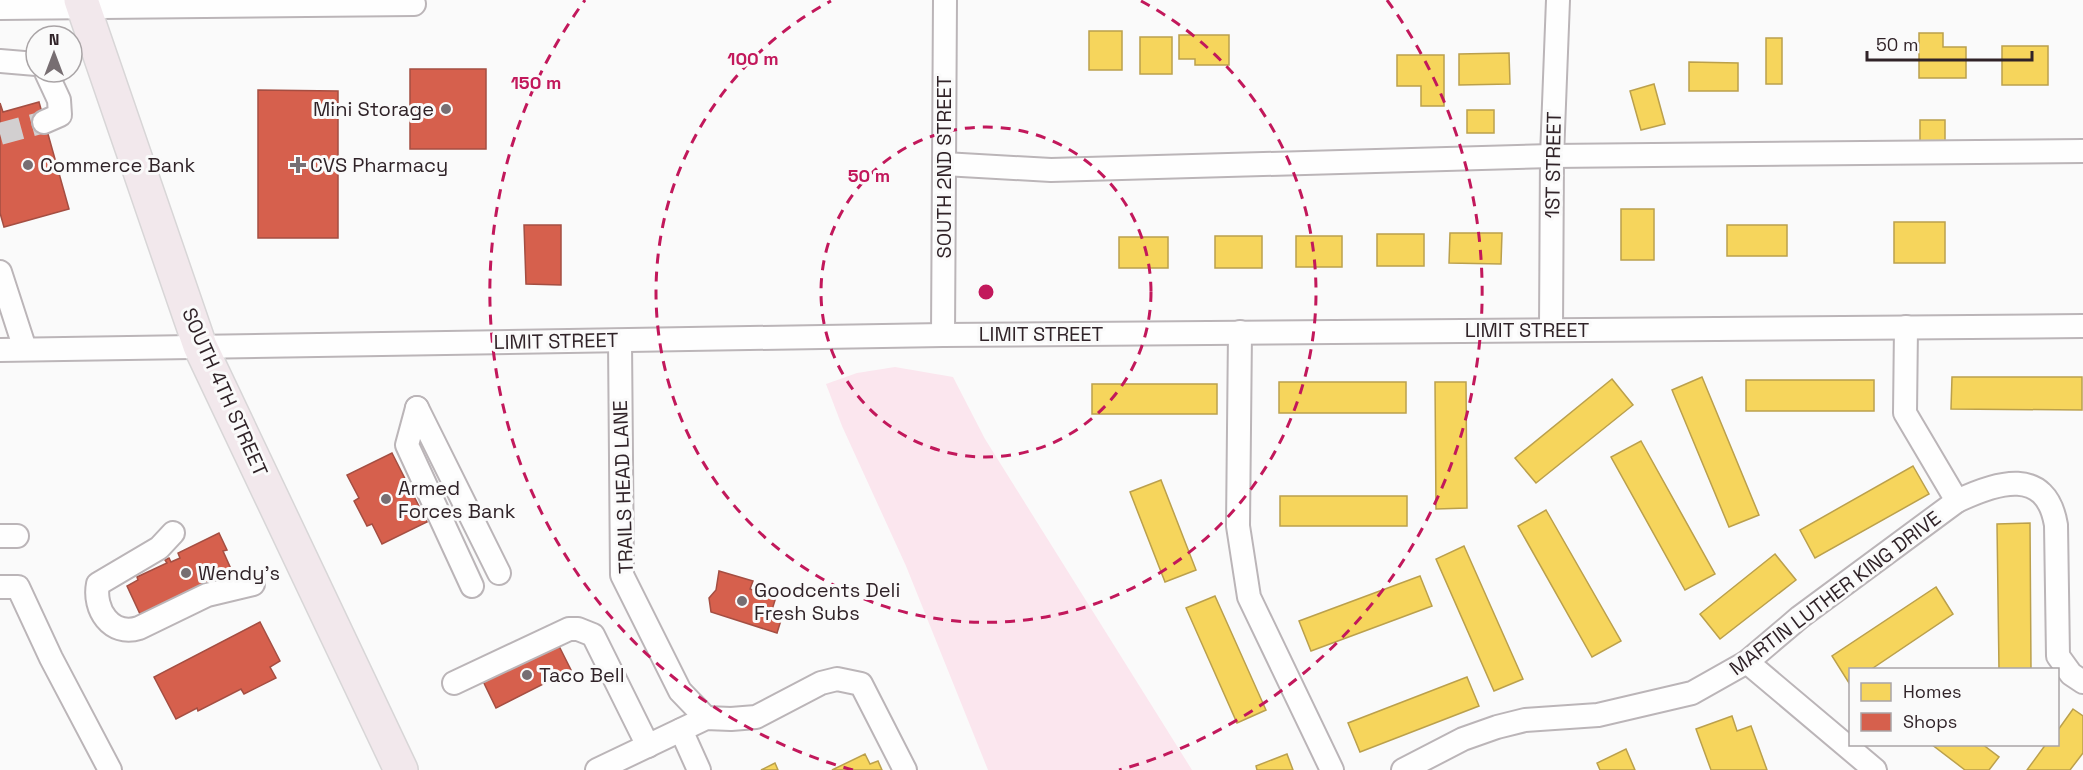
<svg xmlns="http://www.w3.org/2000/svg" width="2083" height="770" viewBox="0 0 2083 770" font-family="'Space Grotesk',sans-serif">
<rect width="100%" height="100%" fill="#fafafa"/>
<polygon fill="#fbe6ee" points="895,367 953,377 985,439 1192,770 988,770 906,566 842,426 826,384 857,373"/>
<g fill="#f6d55c" stroke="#bba04c" stroke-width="1.5">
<rect x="1089" y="31" width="33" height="39"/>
<polygon points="1919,33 1943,33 1943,47 1966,47 1966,78 1919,78"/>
<polygon points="1179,35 1229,35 1229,65 1195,65 1195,59 1179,59"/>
<rect x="1140" y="37" width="32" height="37"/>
<rect x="1766" y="38" width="16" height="46"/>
<rect x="2002" y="46" width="46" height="39"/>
<polygon points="1509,53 1510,84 1459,85 1459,54"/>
<polygon points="1397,55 1444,55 1444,106 1421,106 1421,86 1397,86"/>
<polygon points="1689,62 1738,63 1738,91 1689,91"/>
<polygon points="1654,84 1665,124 1641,130 1630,91"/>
<rect x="1467" y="110" width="27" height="23"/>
<rect x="1920" y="120" width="25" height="25"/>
<rect x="1621" y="209" width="33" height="51"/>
<rect x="1894" y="222" width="51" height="41"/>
<rect x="1727" y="225" width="60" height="31"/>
<polygon points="1450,233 1502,233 1501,264 1449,263"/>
<rect x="1377" y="234" width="47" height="32"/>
<rect x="1215" y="236" width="47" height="32"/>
<rect x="1296" y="236" width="46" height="31"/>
<rect x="1119" y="237" width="49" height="31"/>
<polygon points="1702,377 1759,515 1729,527 1672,390"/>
<polygon points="1952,377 2082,377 2082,410 1951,409"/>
<polygon points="1612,379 1633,405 1536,483 1515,458"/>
<rect x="1746" y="380" width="128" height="31"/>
<rect x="1279" y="382" width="127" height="31"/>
<polygon points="1435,382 1466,382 1467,508 1436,509"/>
<rect x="1092" y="384" width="125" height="30"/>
<polygon points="1641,441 1715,574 1685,590 1611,457"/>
<polygon points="1913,466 1929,494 1815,558 1800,530"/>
<polygon points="1161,480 1196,570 1165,582 1130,492"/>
<rect x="1280" y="496" width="127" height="30"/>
<polygon points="1546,510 1621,641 1592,657 1518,526"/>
<polygon points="2030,523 2031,670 1999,670 1997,524"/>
<polygon points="1464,546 1523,679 1494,691 1436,559"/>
<polygon points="1775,554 1796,580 1720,639 1700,614"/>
<polygon points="1420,576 1432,606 1311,651 1299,621"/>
<polygon points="1936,587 1953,614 1870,670 1850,670 1849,683 1832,656"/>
<polygon points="1215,596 1266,710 1237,723 1186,608"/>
<polygon points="1467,677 1479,706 1360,752 1348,723"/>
<polygon points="2073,709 2083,716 2083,753 2070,770 2027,770 2046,744 2058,744 2058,730"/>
<polygon points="1732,716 1737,731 1751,726 1767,770 1711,770 1696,729"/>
<polygon points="1931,744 1982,744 1999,757 1989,770 1965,770"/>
<polygon points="1626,749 1635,770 1600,770 1597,763"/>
<polygon points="865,754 870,764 878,761 882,770 832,770"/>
<polygon points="1287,754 1293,770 1257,770 1256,766"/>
<polygon points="775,763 778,770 761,770"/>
</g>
<g fill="#d6604d" stroke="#a44e42" stroke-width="1.5">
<rect x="410" y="69" width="76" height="80"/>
<polygon points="258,90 338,91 338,238 258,238"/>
<polygon points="39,102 69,209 4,227 0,213 0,103 3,112"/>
<polygon points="524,225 561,225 561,285 526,284"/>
<polygon points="392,453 427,522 382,544 372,524 367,526 354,501 359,498 347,475"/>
<polygon points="219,533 227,550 223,551 231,569 217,576 218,580 155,611 153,608 140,614 127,586 138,580 137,577 167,563 165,560 169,558 171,562 180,558 178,553"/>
<polygon points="719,571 753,581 750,589 776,597 771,613 782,617 777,633 711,612 709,598 716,590"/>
<polygon points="260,622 280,661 270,667 276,678 244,694 241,689 198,711 197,708 176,719 154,677"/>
<polygon points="557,642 571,670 496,708 482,679"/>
</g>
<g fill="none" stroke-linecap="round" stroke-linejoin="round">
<polyline stroke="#d2cfd0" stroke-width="22" stroke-dasharray="22 11" stroke-linecap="butt" points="0,134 44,122"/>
<defs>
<g id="minor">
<polyline points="0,8 414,4"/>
<polyline points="0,61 36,64"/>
<polyline points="44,122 60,115 59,100 46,72"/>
<polyline points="944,164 1051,170 1552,156 2083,151"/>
<polyline points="0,272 25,349"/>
<polyline points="1906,327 1905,413 1957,501"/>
<polyline points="1551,329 1552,156 1558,0"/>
<polyline points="1240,332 1238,526 1249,597 1332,770"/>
<polyline points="943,335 945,0"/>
<polyline points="620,341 622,575 680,691 706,718"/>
<polyline points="0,350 943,335 2083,326"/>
<polyline points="417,408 407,445 472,586"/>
<polyline points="417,408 499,573"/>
<path d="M 173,533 L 159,548 L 98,584 C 93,609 111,637 139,628 L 207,595 L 253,584"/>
<polyline points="0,536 17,536"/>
<polyline points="0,587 18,587 51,658 110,770"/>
<polyline points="1747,662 1875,770"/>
<polyline points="454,683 569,629 578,629 593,635 648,746"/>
<polyline points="681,730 699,770"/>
<polyline points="597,770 706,718 731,719 756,717 821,683 837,679 861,684 905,770"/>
<path d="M 1403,770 L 1463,739 L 1497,727 L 1525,720 L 1598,715 L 1692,693 L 1747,662 L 1800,617 L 1957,501 C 1997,482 2046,466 2056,525 L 2058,656 L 2071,674 L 2083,682"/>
</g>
<polyline id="highway" points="81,0 200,346 401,770"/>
</defs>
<use href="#minor" stroke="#bbb5b8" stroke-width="26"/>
<use href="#highway" stroke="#d8d6d7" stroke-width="36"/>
<use href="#minor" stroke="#fefefe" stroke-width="22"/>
<use href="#highway" stroke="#f2e8ec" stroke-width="33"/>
</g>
<g fill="none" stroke="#c2185b" stroke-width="3" stroke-dasharray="10 8">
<circle cx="986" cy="292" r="165"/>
<path d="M1141 1A330 330 0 1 1 831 1"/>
<path d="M853 770A496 496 0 0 1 585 0M1387 0A496 496 0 0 1 1119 770"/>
</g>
<g fill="#776e72" stroke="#fafafa" stroke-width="2">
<circle cx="446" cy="109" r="6"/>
<circle cx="28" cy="165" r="6"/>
<path d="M295 156h6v6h6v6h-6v6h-6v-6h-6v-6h6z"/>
<circle cx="386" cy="499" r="6"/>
<circle cx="186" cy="573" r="6"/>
<circle cx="742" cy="601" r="6"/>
<circle cx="527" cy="675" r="6"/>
</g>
<g text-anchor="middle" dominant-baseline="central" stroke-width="6" stroke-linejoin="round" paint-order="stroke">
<g font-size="20" fill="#302328" stroke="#fafafa" text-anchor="start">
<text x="434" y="109" text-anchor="end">Mini Storage</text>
<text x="40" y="165">Commerce Bank</text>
<text x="310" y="165">CVS Pharmacy</text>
<text x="398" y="488">Armed<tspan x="398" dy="23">Forces Bank</tspan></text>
<text x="198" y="573">Wendy's</text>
<text x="754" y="590">Goodcents Deli<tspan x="754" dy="23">Fresh Subs</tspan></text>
<text x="539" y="675">Taco Bell</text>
</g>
<g font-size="20" fill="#302328" stroke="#fafafa">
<text transform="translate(1553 165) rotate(-89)">1ST STREET</text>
<text transform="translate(944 167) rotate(-90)">SOUTH 2ND STREET</text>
<text x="1527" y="330">LIMIT STREET</text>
<text x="1041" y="334">LIMIT STREET</text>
<text transform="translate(556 341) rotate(-1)">LIMIT STREET</text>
<text transform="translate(225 392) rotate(66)">SOUTH 4TH STREET</text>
<text transform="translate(623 487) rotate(-92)">TRAILS HEAD LANE</text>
<text transform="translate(1835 593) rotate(-37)">MARTIN LUTHER KING DRIVE</text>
</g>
</g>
<circle cx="986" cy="292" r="9" fill="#c2185b" stroke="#fafafa" stroke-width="3"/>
<g font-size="18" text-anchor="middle" font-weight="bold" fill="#c2185b" stroke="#fafafa" stroke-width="6" stroke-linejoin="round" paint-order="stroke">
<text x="753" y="65">100 m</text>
<text x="536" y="89">150 m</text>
<text x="869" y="182">50 m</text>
</g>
<rect x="1849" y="668" width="210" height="78" fill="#fafafa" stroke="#a9a4a6" stroke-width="1.5"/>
<rect x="1861" y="683" width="30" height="18" fill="#f6d55c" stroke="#a9a4a6" stroke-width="1.5"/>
<text x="1903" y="698" font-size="18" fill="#302328">Homes</text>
<rect x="1861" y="713" width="30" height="18" fill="#d6604d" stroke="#a9a4a6" stroke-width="1.5"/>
<text x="1903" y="728" font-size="18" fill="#302328">Shops</text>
<g transform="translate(54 54)"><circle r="28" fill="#fafafa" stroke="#a9a4a6" stroke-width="1.5"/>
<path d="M0-4.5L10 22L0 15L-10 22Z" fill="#776e72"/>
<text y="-9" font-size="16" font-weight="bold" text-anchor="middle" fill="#302328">N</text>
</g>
<path d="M1867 51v9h165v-9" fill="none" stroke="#302328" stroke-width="3"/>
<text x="1876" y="51" font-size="18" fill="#302328" stroke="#fafafa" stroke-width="4.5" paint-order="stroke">50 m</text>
</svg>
